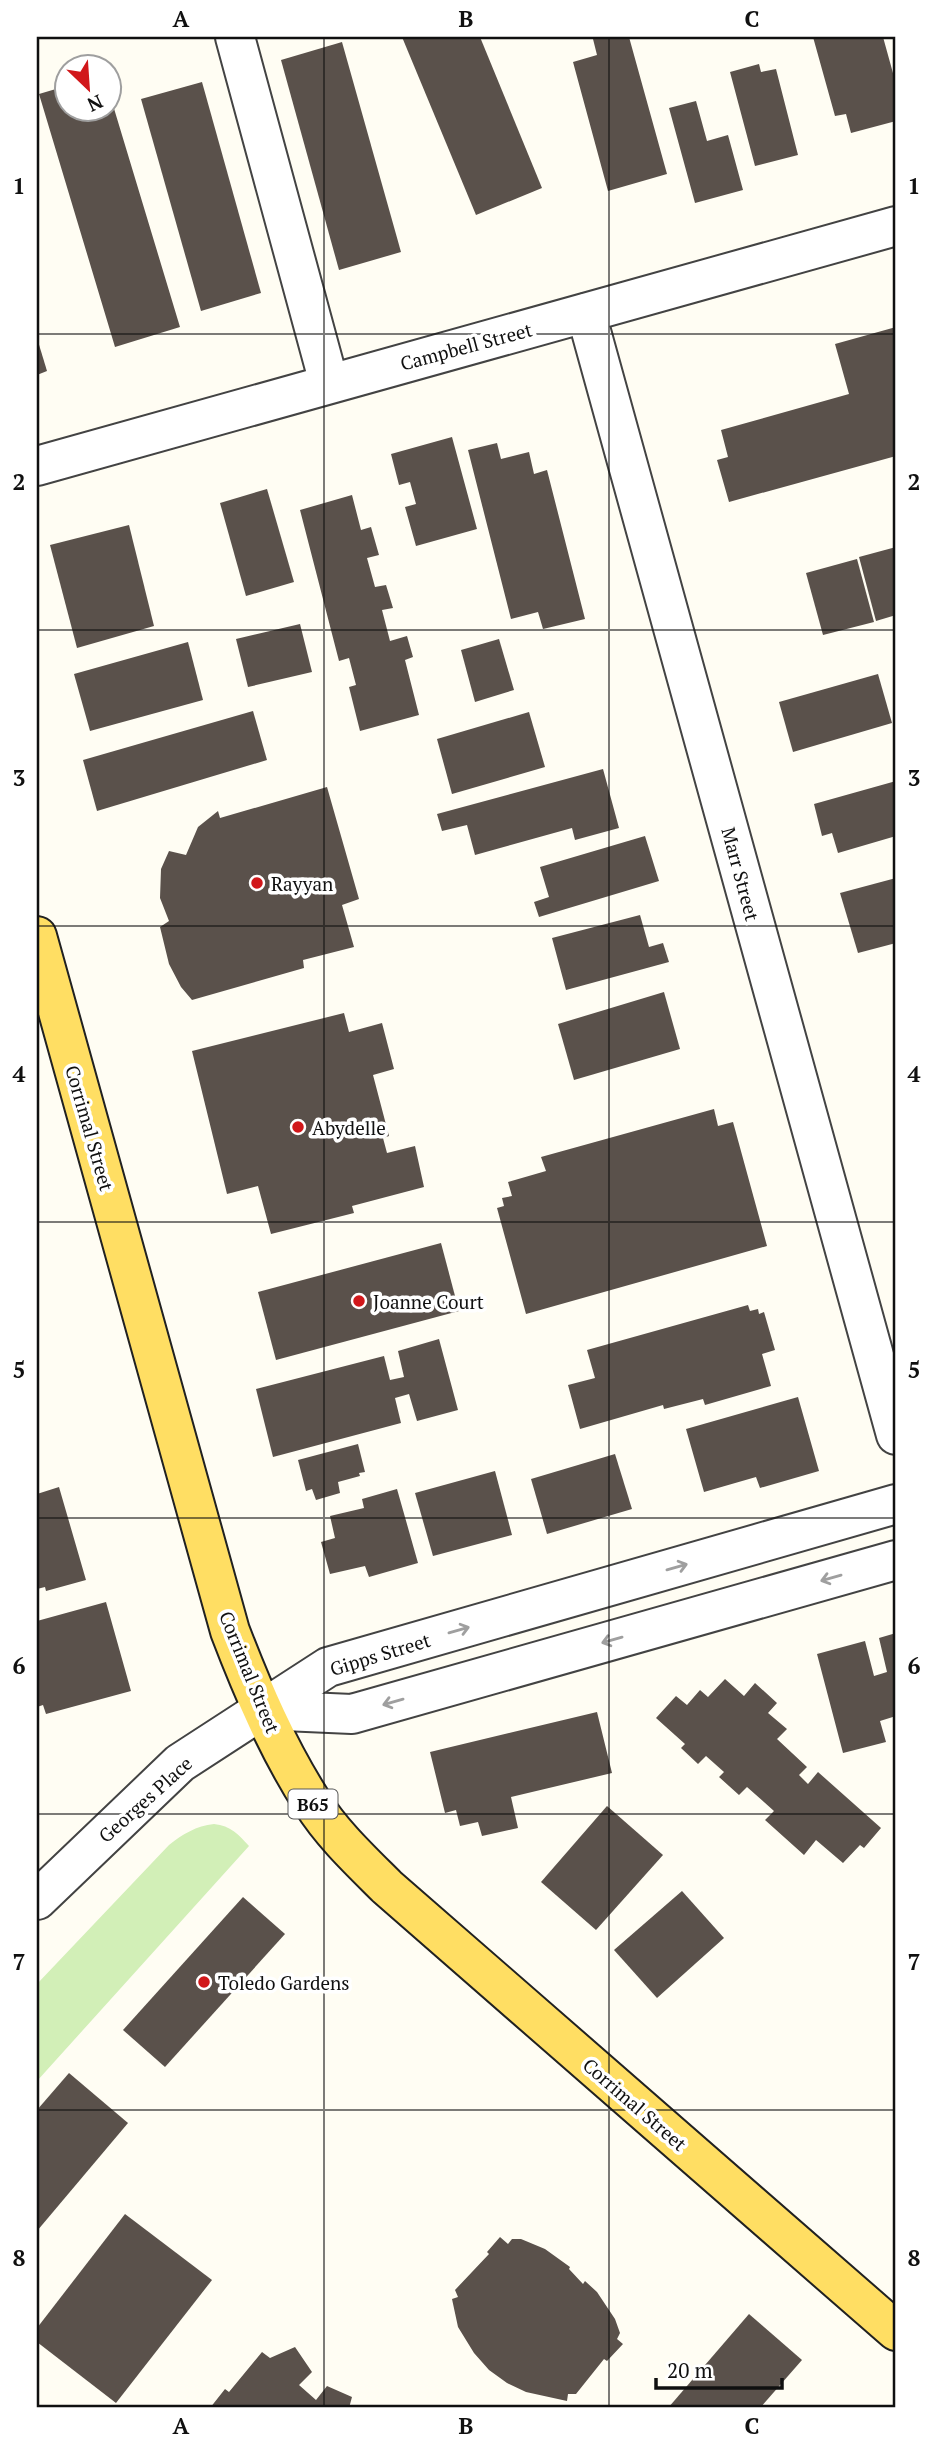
<svg xmlns="http://www.w3.org/2000/svg" width="933" height="2445" viewBox="0 0 933 2445" font-family="'PT Serif',serif">
<rect width="100%" height="100%" fill="#fffdf3"/>
<path fill="#d2efb7" d="M 214,1824 C 231,1826 238,1834 249,1846 L 37,2081 L 37,1984 L 169,1845 C 183,1834 196,1826 214,1824 Z"/>
<g fill="#5a514b">
<polygon points="402,37 480,37 542,188 476,215"/>
<polygon points="602,37 629,37 667,174 608,191 573,62 597,55 593,39"/>
<polygon points="813,37 883,37 896,84 896,121 851,133 846,114 835,116"/>
<polygon points="342,42 401,252 339,270 281,60"/>
<polygon points="759,64 761,72 776,69 798,155 755,166 730,72"/>
<polygon points="202,82 261,293 201,311 141,99"/>
<polygon points="66,86 66,108 108,108 109,92 180,327 115,347 39,94"/>
<polygon points="696,101 707,141 728,135 743,190 695,203 669,108"/>
<polygon points="896,327 896,456 729,502 717,460 728,457 721,430 849,394 835,344"/>
<polygon points="37,338 47,371 37,375"/>
<polygon points="452,437 477,529 416,546 405,507 416,504 410,482 399,485 391,454"/>
<polygon points="497,443 501,459 529,452 534,474 547,470 585,619 543,629 538,612 511,619 468,450"/>
<polygon points="267,489 294,582 246,596 220,503"/>
<polygon points="352,495 361,530 371,527 379,555 367,558 375,587 386,585 393,608 382,610 390,641 407,636 413,657 405,660 419,715 360,731 349,687 356,685 349,658 339,661 300,510"/>
<polygon points="129,525 154,626 77,648 50,545"/>
<polygon points="896,547 896,615 876,621 859,557"/>
<polygon points="857,559 874,622 823,635 806,573"/>
<polygon points="300,624 312,672 248,687 236,639"/>
<polygon points="499,639 514,690 475,702 461,650"/>
<polygon points="188,642 203,700 90,731 74,674"/>
<polygon points="878,674 892,723 793,752 779,702"/>
<polygon points="253,711 267,760 97,811 83,760"/>
<polygon points="529,712 545,767 452,794 437,739"/>
<polygon points="603,769 619,828 575,840 572,828 475,855 467,825 442,831 437,814"/>
<polygon points="896,781 896,836 838,853 832,833 822,836 814,804"/>
<polygon points="327,787 359,899 342,905 354,947 303,960 304,968 192,1000 181,987 169,964 160,927 169,921 160,898 161,869 169,851 186,855 198,827 218,811 220,818"/>
<polygon points="645,836 659,881 539,917 534,902 549,897 540,867"/>
<polygon points="896,878 896,943 858,953 840,893"/>
<polygon points="640,915 649,947 663,943 669,962 566,990 552,938"/>
<polygon points="664,992 680,1049 574,1080 558,1024"/>
<polygon points="344,1013 349,1032 382,1023 394,1069 373,1075 389,1136 383,1138 387,1153 415,1146 424,1187 352,1206 354,1213 271,1234 258,1186 227,1194 192,1051"/>
<polygon points="714,1109 718,1126 733,1122 767,1246 526,1314 497,1208 504,1206 502,1198 512,1196 508,1182 546,1171 541,1157"/>
<polygon points="441,1243 459,1311 276,1360 258,1292"/>
<polygon points="748,1305 750,1311 758,1309 759,1314 764,1312 775,1350 762,1354 771,1386 705,1405 703,1399 664,1409 663,1405 580,1429 568,1385 595,1378 587,1350"/>
<polygon points="439,1339 458,1410 417,1421 409,1394 395,1398 401,1423 273,1457 256,1389 384,1356 390,1380 404,1377 398,1351"/>
<polygon points="798,1397 819,1471 760,1488 756,1477 704,1492 686,1429"/>
<polygon points="358,1444 365,1472 359,1473 360,1476 338,1482 340,1493 316,1500 312,1489 306,1491 298,1460"/>
<polygon points="615,1454 632,1509 547,1534 531,1479"/>
<polygon points="495,1471 512,1535 433,1556 415,1493"/>
<polygon points="59,1487 86,1580 46,1591 45,1587 37,1589 37,1494"/>
<polygon points="397,1489 418,1563 369,1577 365,1566 330,1574 321,1542 335,1538 330,1516 364,1508 362,1499"/>
<polygon points="106,1602 131,1691 46,1714 43,1705 37,1707 37,1621"/>
<polygon points="896,1633 896,1716 880,1721 886,1742 843,1753 817,1654 865,1641 874,1676 887,1672 879,1638"/>
<polygon points="725,1679 744,1696 755,1683 777,1703 768,1713 787,1729 777,1739 807,1767 799,1775 808,1784 818,1772 881,1828 864,1848 860,1845 843,1863 816,1840 804,1855 765,1820 774,1811 747,1787 739,1795 719,1777 724,1772 706,1756 698,1764 681,1748 685,1744 656,1718 676,1696 687,1705 700,1690 708,1697"/>
<polygon points="597,1712 612,1773 511,1797 518,1828 482,1836 478,1822 460,1826 456,1810 445,1813 430,1752"/>
<polygon points="607,1806 663,1855 596,1930 541,1882"/>
<polygon points="682,1891 724,1938 657,1998 614,1950"/>
<polygon points="243,1897 285,1934 165,2067 123,2030"/>
<polygon points="69,2073 128,2123 37,2231 37,2110"/>
<polygon points="125,2214 212,2280 116,2403 37,2342 37,2328"/>
<polygon points="500,2237 508,2244 512,2239 521,2239 545,2249 570,2267 569,2269 583,2284 585,2281 597,2292 615,2319 620,2333 617,2339 623,2344 607,2361 604,2359 576,2394 568,2394 567,2401 526,2392 507,2383 489,2370 474,2353 458,2327 452,2299 458,2297 455,2290 489,2254 487,2252"/>
<polygon points="749,2314 802,2360 760,2408 668,2408"/>
<polygon points="295,2347 312,2372 299,2385 316,2400 327,2386 352,2397 349,2408 210,2408 225,2389 229,2392 262,2352 270,2358"/>
</g>
<g fill="none" stroke-linecap="round" stroke-linejoin="round">
<defs>
<g id="minor">
<polyline points="235,37 329,383"/>
<polyline points="586,313 896,1435"/>
<polyline points="37,466 896,226"/>
<polyline points="261,1710 352,1714 896,1560"/>
<polyline points="37,1900 180,1763 328,1667 896,1504"/>
</g>
<path id="major" d="M 37,936 L 230,1631 C 253,1691 278,1749 312,1802 C 332,1834 361,1861 387,1887 L 896,2331"/>
</defs>
<use href="#minor" stroke="#434343" stroke-width="42"/>
<use href="#major" stroke="#212121" stroke-width="42"/>
<use href="#minor" stroke="#fff" stroke-width="38"/>
<use href="#major" stroke="#ffde63" stroke-width="38"/>
</g>
<defs><path id="oneway-shaft" d="M-6 0H5M1.5-3L5.5 0L1.5 3" fill="none" stroke-width="1.6" stroke-linecap="round" stroke-linejoin="round" transform="scale(1.75)"/></defs>
<g stroke="#9f9f9f">
<use href="#oneway-shaft" transform="translate(677 1567) rotate(-16)"/>
<use href="#oneway-shaft" transform="translate(831 1578) rotate(164)"/>
<use href="#oneway-shaft" transform="translate(459 1630) rotate(-16)"/>
<use href="#oneway-shaft" transform="translate(612 1640) rotate(164)"/>
<use href="#oneway-shaft" transform="translate(393 1702) rotate(164)"/>
</g>
<path fill="none" stroke="#101010" stroke-width="2" stroke-opacity="0.55" d="M 324,37 L 324,2408M 609,37 L 609,2408M 37,334 L 896,334M 37,630 L 896,630M 37,926 L 896,926M 37,1222 L 896,1222M 37,1518 L 896,1518M 37,1814 L 896,1814M 37,2110 L 896,2110"/>
<g fill="#d1171a" stroke="#fff" stroke-width="2.5">
<circle cx="257" cy="883" r="7"/>
<circle cx="298" cy="1127" r="7"/>
<circle cx="359" cy="1301" r="7"/>
<circle cx="204" cy="1982" r="7"/>
</g>
<g text-anchor="middle" dominant-baseline="central" stroke-width="7" stroke-linejoin="round" paint-order="stroke">
<rect fill="#fff" stroke="#585858" stroke-width="2" x="288.5" y="1789.5" width="49" height="29" rx="5"/>
<g font-size="18" font-weight="bold" fill="#101010">
<text x="313" y="1804">B65</text>
</g>
<g font-size="19" fill="#101010" stroke="#fff">
<text transform="translate(466 346) rotate(-15)">Campbell Street</text>
<text transform="translate(741 874) rotate(75)">Marr Street</text>
<text transform="translate(90 1128) rotate(74)">Corrimal Street</text>
<text transform="translate(380 1654) rotate(-17)">Gipps Street</text>
<text transform="translate(250 1672) rotate(68)">Corrimal Street</text>
<text transform="translate(145 1799) rotate(-42)">Georges Place</text>
<text transform="translate(635 2104) rotate(41)">Corrimal Street</text>
</g>
<g font-size="19" fill="#101010" stroke="#fff" text-anchor="start">
<text x="271" y="883">Rayyan</text>
<text x="312" y="1127">Abydelle</text>
<text x="373" y="1301">Joanne Court</text>
<text x="218" y="1982">Toledo Gardens</text>
</g>
</g>
<rect width="933" height="2445" fill="none" stroke="#ffffff" stroke-width="77"/>
<g transform="translate(88 88) rotate(155)"><circle r="33" fill="#ffffff" stroke="#9f9f9f" stroke-width="2"/>
<path d="M0-5L12 26L0 18L-12 26Z" fill="#d1171a"/>
<text y="-10" font-size="19" font-weight="bold" text-anchor="middle" fill="#101010">N</text>
</g>
<path d="M656 2378v10h126v-10" fill="none" stroke="#101010" stroke-width="3.5"/>
<text x="667" y="2378" font-size="21" fill="#101010" stroke="#ffffff" stroke-width="5" paint-order="stroke">20 m</text>
<rect x="38" y="38" width="856" height="2368" fill="none" stroke="#101010" stroke-width="2.5"/>
<g font-size="23" text-anchor="middle" font-weight="bold" fill="#101010">
<text x="181" y="27">A</text>
<text x="466" y="27">B</text>
<text x="752" y="27">C</text>
<text x="19" y="194">1</text>
<text x="914" y="194">1</text>
<text x="19" y="490">2</text>
<text x="914" y="490">2</text>
<text x="19" y="786">3</text>
<text x="914" y="786">3</text>
<text x="19" y="1082">4</text>
<text x="914" y="1082">4</text>
<text x="19" y="1378">5</text>
<text x="914" y="1378">5</text>
<text x="19" y="1674">6</text>
<text x="914" y="1674">6</text>
<text x="19" y="1970">7</text>
<text x="914" y="1970">7</text>
<text x="19" y="2266">8</text>
<text x="914" y="2266">8</text>
<text x="181" y="2434">A</text>
<text x="466" y="2434">B</text>
<text x="752" y="2434">C</text>
</g>
</svg>
